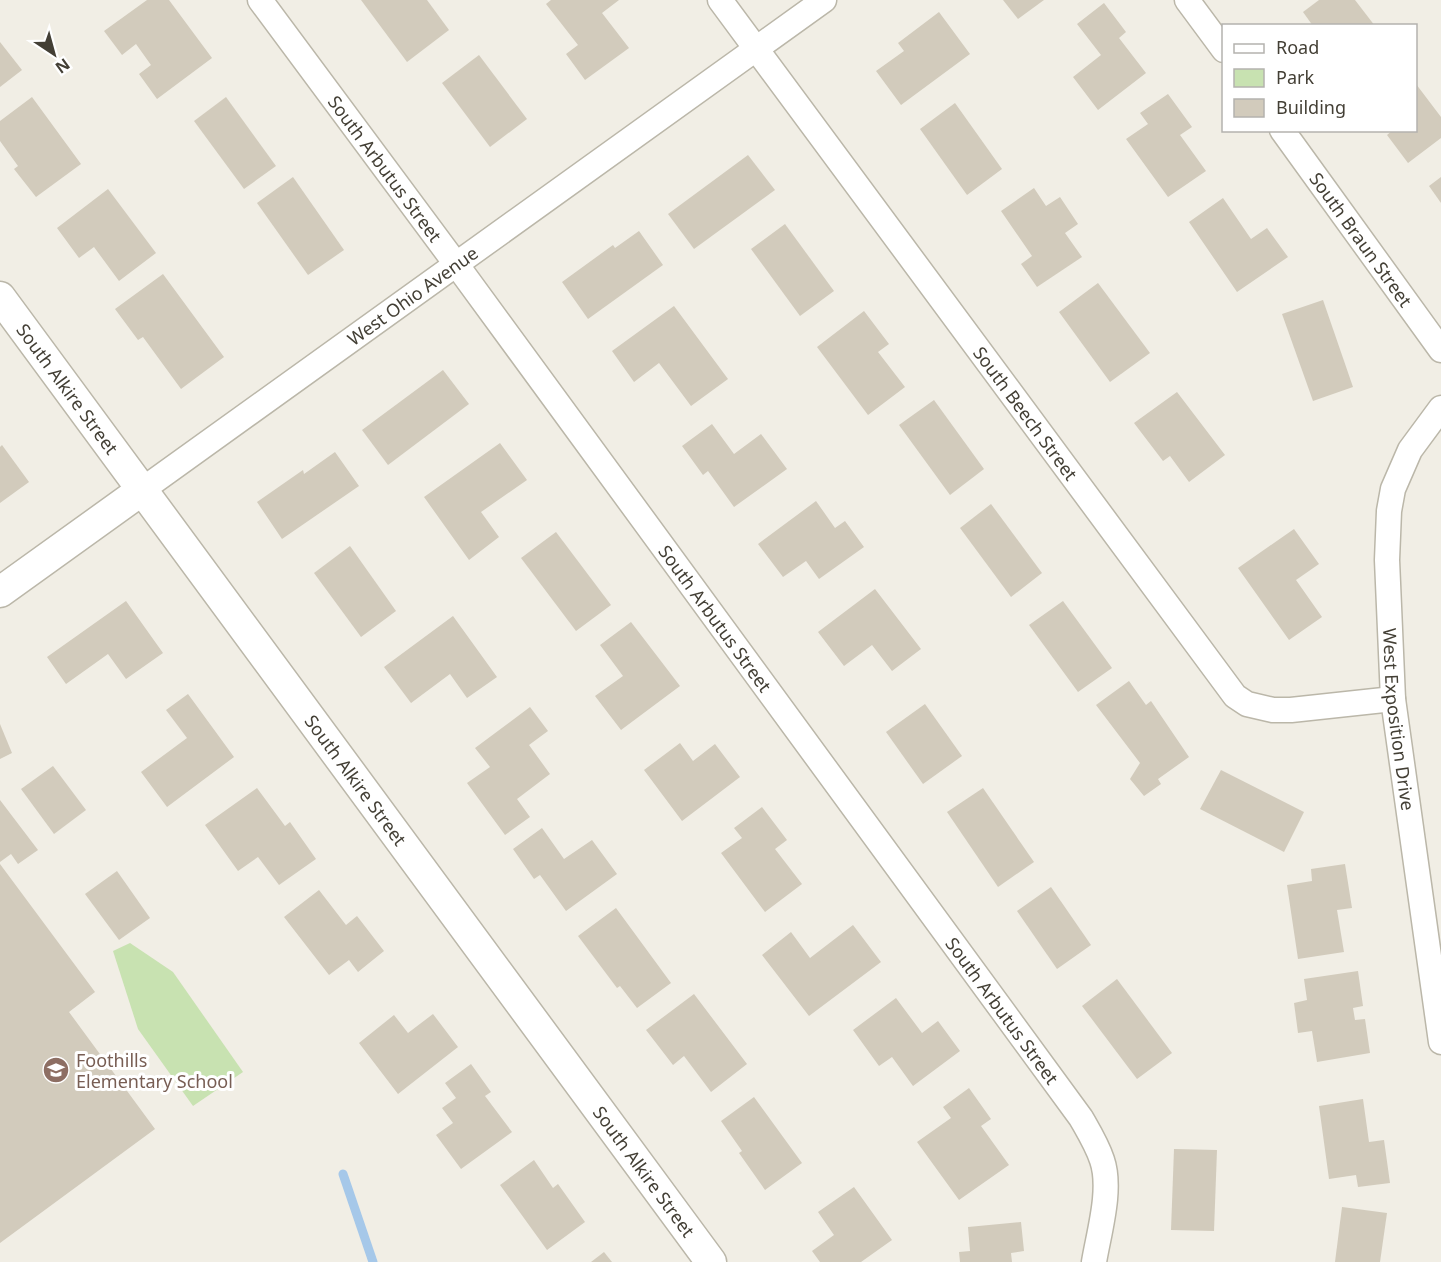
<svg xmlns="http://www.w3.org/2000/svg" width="1441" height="1262" viewBox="0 0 1441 1262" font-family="'Noto Sans',sans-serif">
<rect width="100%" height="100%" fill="#f1eee5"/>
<polygon fill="#c8e2b1" points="130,943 173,972 243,1072 193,1106 138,1029 113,951"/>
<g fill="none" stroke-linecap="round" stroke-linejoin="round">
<polyline stroke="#a6c8e9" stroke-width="9" points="343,1174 373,1262"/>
</g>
<g fill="#d2cbbc">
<polygon points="147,0 169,0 212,58 157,99 139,74 151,65 136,44 122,55 104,31"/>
<polygon points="361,0 427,0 449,30 407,62"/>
<polygon points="551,0 619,0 602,13 629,48 585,80 566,54 578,45 546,4"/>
<polygon points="1003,0 1044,0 1018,19"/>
<polygon points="1319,0 1355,0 1375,26 1313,26 1303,12"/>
<polygon points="1104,3 1126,32 1119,38 1146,73 1098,110 1073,77 1101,55 1077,24"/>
<polygon points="939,12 970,54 901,105 876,71 904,51 898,43"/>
<polygon points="0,42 22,70 0,87"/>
<polygon points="479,55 527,119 490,147 442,83"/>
<polygon points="1416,84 1441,117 1441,138 1408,163 1387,135 1393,130 1416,130"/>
<polygon points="1168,94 1192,127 1180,135 1206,171 1168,197 1126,139 1148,124 1140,113"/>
<polygon points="32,97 81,164 36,197 14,169 18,166 0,141 0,121"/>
<polygon points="226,97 276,166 244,189 194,121"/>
<polygon points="955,103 1002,169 967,195 920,129"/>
<polygon points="748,155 775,190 694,249 668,214"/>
<polygon points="293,177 344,250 308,275 257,203"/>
<polygon points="1441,177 1441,203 1429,186"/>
<polygon points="1034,188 1046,206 1060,197 1078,224 1065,233 1082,257 1037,287 1021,264 1032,256 1001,211"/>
<polygon points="108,189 156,253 119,281 94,247 79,258 57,228"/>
<polygon points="1223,198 1251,239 1267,228 1288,257 1237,292 1189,222"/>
<polygon points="785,224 834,291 800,316 751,249"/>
<polygon points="639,231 663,265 588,319 562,282 613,245 615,248"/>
<polygon points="163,274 224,357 181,389 143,337 138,340 115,309"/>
<polygon points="1098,283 1150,353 1110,382 1059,312"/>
<polygon points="1323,300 1353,387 1313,401 1282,314"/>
<polygon points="674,306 728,379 691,406 659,363 634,382 612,351"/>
<polygon points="864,311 889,344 878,352 905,387 868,415 817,347"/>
<polygon points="443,370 469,404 388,465 362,430"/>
<polygon points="1177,392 1225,455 1189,482 1170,456 1163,461 1134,423"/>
<polygon points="934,400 984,469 950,495 899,425"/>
<polygon points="712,424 734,454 761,434 787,469 734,507 708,471 703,475 682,446"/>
<polygon points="500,443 527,480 481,512 499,537 469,560 424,497"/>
<polygon points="2,445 29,482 0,503 0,447"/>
<polygon points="335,452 359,486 282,539 257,502 303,470 304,474"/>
<polygon points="816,501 835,528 845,521 864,547 819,579 806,561 783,577 758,544"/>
<polygon points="991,504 1042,573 1011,597 960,528"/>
<polygon points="1294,529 1319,564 1296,580 1322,617 1289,640 1238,568"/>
<polygon points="556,532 611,605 576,631 521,558"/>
<polygon points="350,546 396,611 361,637 314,573"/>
<polygon points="875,589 921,649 892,671 872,645 844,666 818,632"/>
<polygon points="126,601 163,653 126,679 108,654 66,684 47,657"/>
<polygon points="1063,601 1112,668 1078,692 1029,625"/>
<polygon points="453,616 497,677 467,698 450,674 411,703 384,667"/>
<polygon points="631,622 680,686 621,730 595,696 623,676 600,645"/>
<polygon points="1129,681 1146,705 1151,701 1189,757 1158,779 1161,784 1144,796 1130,779 1140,763 1096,705"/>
<polygon points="188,694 234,757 167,807 141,772 187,738 166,710"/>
<polygon points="925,704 962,756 923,784 886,732"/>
<polygon points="530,707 548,731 529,745 550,774 517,799 530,817 505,835 467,783 490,767 475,748"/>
<polygon points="0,724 12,753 0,759"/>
<polygon points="680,743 693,761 715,744 740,777 682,821 644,770"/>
<polygon points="53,766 86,810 54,834 21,789"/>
<polygon points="1221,770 1304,812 1284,852 1200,809"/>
<polygon points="257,788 285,826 290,822 316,859 279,885 258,857 238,871 205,825"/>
<polygon points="983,788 1034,862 998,887 947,812"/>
<polygon points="0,800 38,850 18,864 11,854 0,862"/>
<polygon points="762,807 787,840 775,849 802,884 765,912 721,853 742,838 734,828"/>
<polygon points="542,828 564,859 592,840 617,874 566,911 540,875 534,879 513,849"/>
<polygon points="0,864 95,992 69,1012 155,1129 0,1243"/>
<polygon points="1345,864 1352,908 1337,910 1344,952 1298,959 1287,885 1312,881 1311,869"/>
<polygon points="117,871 150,918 119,940 85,894"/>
<polygon points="1051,887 1091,945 1057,969 1017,911"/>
<polygon points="319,890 346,925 357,916 384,951 358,972 349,960 329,975 284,917"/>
<polygon points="616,908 671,983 637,1008 620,986 617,988 578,936"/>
<polygon points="853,925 881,962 809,1016 762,955 791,932 810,958"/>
<polygon points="1358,971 1363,1006 1353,1008 1355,1020 1365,1019 1370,1053 1317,1062 1312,1031 1298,1033 1294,1003 1307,1000 1304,979"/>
<polygon points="1117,979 1172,1053 1137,1079 1082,1006"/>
<polygon points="694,994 747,1064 711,1092 684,1056 673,1065 646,1030"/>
<polygon points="896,998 922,1033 938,1021 960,1051 913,1086 892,1057 879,1066 853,1030"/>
<polygon points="433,1014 458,1047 398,1094 359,1043 394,1015 408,1033"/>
<polygon points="471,1064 491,1092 485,1096 512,1132 461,1169 436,1135 453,1123 442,1108 456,1098 445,1083"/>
<polygon points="969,1088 991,1119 981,1126 1009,1165 959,1200 917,1142 951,1118 943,1107"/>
<polygon points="754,1097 802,1163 765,1190 739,1153 742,1151 721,1121"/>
<polygon points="1363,1099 1369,1142 1384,1140 1390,1183 1358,1187 1356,1175 1329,1179 1319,1106"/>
<polygon points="1174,1149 1217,1150 1214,1231 1171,1230"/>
<polygon points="534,1160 553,1188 558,1184 585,1222 547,1250 500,1185"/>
<polygon points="854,1187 892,1240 861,1262 820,1262 812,1251 834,1235 818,1212"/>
<polygon points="1342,1207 1387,1213 1380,1262 1335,1262"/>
<polygon points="1021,1222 1024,1251 1011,1253 1012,1262 960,1262 959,1252 970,1251 968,1227"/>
<polygon points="604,1252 612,1262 591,1262"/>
</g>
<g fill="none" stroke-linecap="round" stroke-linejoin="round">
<defs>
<g id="minor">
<path id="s1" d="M 260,0 L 456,264 L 1081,1118 C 1089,1132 1097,1145 1102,1160 C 1112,1189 1099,1232 1094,1262"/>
<path id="s2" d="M 720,0 L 1235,696 L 1247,704 L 1273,710 L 1291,710 L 1393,699"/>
<polyline points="1187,0 1224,50"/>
<path id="s3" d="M 1282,130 L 1441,350"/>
<path id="s4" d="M 1441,408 L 1410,450 L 1393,489 L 1389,511 L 1387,560 L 1393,699 L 1441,1042"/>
<path id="s5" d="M 142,490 L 824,0"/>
</g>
<g id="tertiary">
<path id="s6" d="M 0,297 L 711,1262"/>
<polyline points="0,592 142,490"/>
</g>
</defs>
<use href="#minor" stroke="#bbb7a9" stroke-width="27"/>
<use href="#tertiary" stroke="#bbb7a9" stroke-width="33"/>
<use href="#minor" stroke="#fff" stroke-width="24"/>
<use href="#tertiary" stroke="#fff" stroke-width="30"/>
</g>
<defs>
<symbol id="school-disc" viewBox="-11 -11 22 22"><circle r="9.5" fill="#8d6e63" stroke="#fff"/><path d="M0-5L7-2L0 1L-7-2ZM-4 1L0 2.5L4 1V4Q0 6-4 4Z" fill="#fff"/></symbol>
</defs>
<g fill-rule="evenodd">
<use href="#school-disc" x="41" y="1055" width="30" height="30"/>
</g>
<g text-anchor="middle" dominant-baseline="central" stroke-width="6" stroke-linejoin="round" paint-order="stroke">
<g font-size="18" fill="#433f35" stroke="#fff">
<text stroke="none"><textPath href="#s1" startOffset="210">South Arbutus Street</textPath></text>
<text stroke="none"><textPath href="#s3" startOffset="135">South Braun Street</textPath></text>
<text stroke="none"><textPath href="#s5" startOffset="333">West Ohio Avenue</textPath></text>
<text stroke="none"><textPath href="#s6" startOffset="114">South Alkire Street</textPath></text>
<text stroke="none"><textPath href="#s2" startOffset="514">South Beech Street</textPath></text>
<text stroke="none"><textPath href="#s1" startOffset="768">South Arbutus Street</textPath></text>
<text stroke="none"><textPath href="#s4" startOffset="326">West Exposition Drive</textPath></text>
<text stroke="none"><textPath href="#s6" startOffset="600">South Alkire Street</textPath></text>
<text stroke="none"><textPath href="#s1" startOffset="1254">South Arbutus Street</textPath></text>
<text stroke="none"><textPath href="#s6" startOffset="1086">South Alkire Street</textPath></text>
</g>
<g font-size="18" fill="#785e54" stroke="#fff" text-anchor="start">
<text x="76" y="1060">Foothills<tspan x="76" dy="21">Elementary School</tspan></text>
</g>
</g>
<rect x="1222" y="24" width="195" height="108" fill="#ffffff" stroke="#b4b2ae" stroke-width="1.5"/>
<rect x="1234" y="44" width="30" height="9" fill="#ffffff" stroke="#b4b2ae" stroke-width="1.5"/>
<text x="1276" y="54" font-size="18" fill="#433f35">Road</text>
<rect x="1234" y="69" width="30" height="18" fill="#c8e2b1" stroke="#b4b2ae" stroke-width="1.5"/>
<text x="1276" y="84" font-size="18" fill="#433f35">Park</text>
<rect x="1234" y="99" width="30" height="18" fill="#d2cbbc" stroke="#b4b2ae" stroke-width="1.5"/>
<text x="1276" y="114" font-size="18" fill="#433f35">Building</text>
<g transform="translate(54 54) rotate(144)" stroke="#ffffff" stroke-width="4.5" paint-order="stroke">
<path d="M0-4.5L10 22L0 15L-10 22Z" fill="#433f35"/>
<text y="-9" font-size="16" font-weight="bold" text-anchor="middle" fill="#433f35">N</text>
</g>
</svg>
